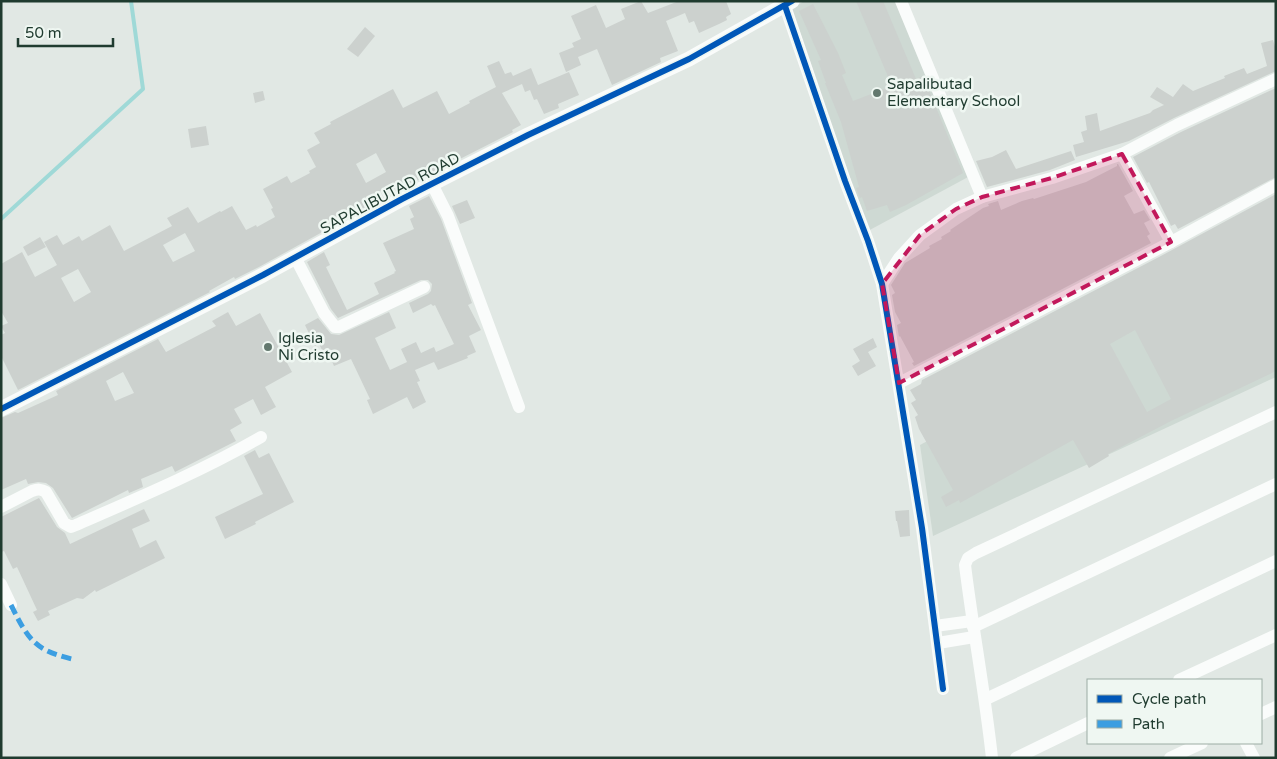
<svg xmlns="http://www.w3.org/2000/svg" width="1277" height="759" viewBox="0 0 1277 759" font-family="'Varela Round',sans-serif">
<rect width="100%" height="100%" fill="#e1e8e4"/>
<g fill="#ced9d3">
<polygon points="804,1 895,1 970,176 866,232 792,9"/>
<polygon points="1276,253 1276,377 933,536 920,445"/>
</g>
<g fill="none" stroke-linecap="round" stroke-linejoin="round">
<polyline stroke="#9fd9d7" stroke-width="4" points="1,219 143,89 131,1"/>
</g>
<g fill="#ccd1ce" fill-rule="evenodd">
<polygon points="641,1 648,13 679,1 726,1 731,14 726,17 727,20 719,24 699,33 694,21 689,23 685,13 666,21 678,51 660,58 661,62 612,85 597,49 578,57 581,65 566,72 559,53 574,47 572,43 581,39 571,16 596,5 606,28 625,19 621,9"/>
<polygon points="856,1 883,1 916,79 923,76 963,173 906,205 890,212 887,205 867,211 862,197 860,198 856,188 859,187 841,122 825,83 826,83 818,61 821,60 799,11 813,4 838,53 846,73 842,75 853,101 892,86"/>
<polygon points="365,27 375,36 358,57 347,49"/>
<polygon points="1273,40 1276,50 1276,71 1174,118 1129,141 1076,157 1073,145 1084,142 1081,132 1087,130 1085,116 1097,113 1100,131 1150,113 1153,110 1164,105 1150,97 1157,87 1173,97 1183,84 1193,91 1225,78 1224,76 1244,68 1247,74 1267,66 1261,43"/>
<path d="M 499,61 L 505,74 L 511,72 L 513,76 L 531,68 L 538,85 L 569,72 L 579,95 L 558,104 L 559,108 L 544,114 L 537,99 L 534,100 L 530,90 L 525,92 L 522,84 L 502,93 L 521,125 L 512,130 L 513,132 L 395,192 L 393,189 L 390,191 L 387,187 L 369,197 L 373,204 L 259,267 L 235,279 L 234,277 L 209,291 L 210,292 L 18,390 L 1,356 L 1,335 L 5,333 L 1,326 L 8,323 L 1,311 L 1,264 L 22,252 L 35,277 L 57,265 L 44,242 L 57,235 L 63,245 L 79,236 L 82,241 L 110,225 L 124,251 L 172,226 L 167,218 L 188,207 L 198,223 L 220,211 L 221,212 L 232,206 L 246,230 L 256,225 L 257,227 L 275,217 L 271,209 L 273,208 L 263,189 L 287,176 L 291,183 L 310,173 L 309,171 L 316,167 L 307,150 L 320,143 L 314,133 L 331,124 L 330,122 L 393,89 L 403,108 L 437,91 L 449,114 L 470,103 L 469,101 L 496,87 L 487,66 ZM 376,153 L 386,172 L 366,183 L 356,164 ZM 185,233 L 195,251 L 173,262 L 163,245 ZM 78,269 L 91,292 L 74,302 L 61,278 Z"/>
<polygon points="1276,88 1276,177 1178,229 1175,224 1171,226 1149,182 1147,183 1133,157 1181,132"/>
<polygon points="263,91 265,100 255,103 253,93"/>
<polygon points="206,126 209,145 191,148 188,129"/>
<polygon points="1006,150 1016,169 1071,151 1075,160 1050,170 987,187 976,161 992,157"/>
<polygon points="1117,164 1118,164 1133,191 1124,196 1134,214 1144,210 1150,220 1144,223 1150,234 1147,236 1151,243 914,366 912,363 914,362 900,336 899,337 897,325 901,323 895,312 892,295 895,293 891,285 905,263 930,248 929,246 942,239 941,237 951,231 950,230 983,208 989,206 988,204 998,201 1001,210 1022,201 1033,198 1034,199 1086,182 1117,166"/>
<path d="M 1276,194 L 1276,371 L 1171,421 L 1108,454 L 1109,456 L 1089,468 L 1073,440 L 960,503 L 959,500 L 946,507 L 941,497 L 953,490 L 919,429 L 915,417 L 918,415 L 911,403 L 916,400 L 910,390 L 921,384 L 922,380 L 1159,257 ZM 1135,330 L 1171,399 L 1147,412 L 1110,344 Z"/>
<polygon points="429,196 441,219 472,303 468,305 481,330 469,336 476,352 467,356 468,358 438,370 434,362 415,370 420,381 417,382 426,402 413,409 407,397 373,414 367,400 370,399 351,359 334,366 331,359 327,360 319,344 315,346 305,325 318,318 331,334 339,335 389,312 396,328 375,338 390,370 407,362 401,349 416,342 421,353 434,347 436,352 454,344 435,305 433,306 431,304 413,313 409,303 428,294 431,291 432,284 428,280 421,280 338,318 331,309 307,262 324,252 330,265 326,267 347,310 379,294 374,283 395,273 394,272 396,271 383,243 414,229 410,219 414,217 409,206"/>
<polygon points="467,200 475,218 460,224 452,206"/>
<polygon points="40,237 46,247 28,256 23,247"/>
<path d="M 228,312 L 236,326 L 260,313 L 292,372 L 265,387 L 276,407 L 261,415 L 253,399 L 234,409 L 242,423 L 230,430 L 236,441 L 175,472 L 172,466 L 141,479 L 143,487 L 129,493 L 128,490 L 72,518 L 53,488 L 46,483 L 38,482 L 28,484 L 26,479 L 1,490 L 1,418 L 15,412 L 18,413 L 58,395 L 56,391 L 158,339 L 166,352 L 216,326 L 212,321 ZM 123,372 L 134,393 L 115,401 L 106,381 Z"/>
<polygon points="873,338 877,347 868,352 876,366 858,376 852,366 860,361 853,349"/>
<polygon points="255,450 259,458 269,453 294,502 255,522 256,524 225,539 215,517 263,494 244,456"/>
<polygon points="39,498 57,527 65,533 70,544 144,509 150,521 132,529 140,548 156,540 165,558 96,592 95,590 83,599 77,598 48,611 50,615 38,621 33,612 37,610 17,567 13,569 4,551 1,552 1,517"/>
<polygon points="909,510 910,536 900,537 897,521 896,521 895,511"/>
</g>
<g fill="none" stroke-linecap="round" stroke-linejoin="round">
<g stroke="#fafcfb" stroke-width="12">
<polyline points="901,1 982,197"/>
<polyline points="785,6 845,181 868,241 882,284 922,528 943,689"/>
<polyline points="1122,154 1171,242"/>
<polyline points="432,184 448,216 519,407"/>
<polyline points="295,257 324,313 335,327 339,327 424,287"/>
<polyline points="882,284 899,258 920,235 956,209 982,197 1052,178 1122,154 1177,125 1276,79"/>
<polyline points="899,383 1171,242 1276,185"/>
<path d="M 1,507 L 32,491 C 38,489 41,489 46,492 L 64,523 L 71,527 L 76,525 C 138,498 202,471 261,437"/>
<polyline points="1,584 11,605"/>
<polyline points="935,626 972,621"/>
<polyline points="973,627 1276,484"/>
<polyline points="938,643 974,637"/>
<polyline points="1179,680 1276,635"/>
<polyline points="986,699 1276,561"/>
<polyline points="1261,714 1276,707"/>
<polyline points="1246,743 1254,758"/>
<path d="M 992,758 C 985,693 973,630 965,565 L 968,558 L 976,553 L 1276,412"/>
<polyline points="1016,758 1088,723"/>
<polyline points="1170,758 1202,743"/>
</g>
<polyline stroke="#fafcfb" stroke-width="15" points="1,409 263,275 402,199 528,135 689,59 792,1"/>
<path stroke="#3c9ee1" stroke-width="5" stroke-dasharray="10 5" stroke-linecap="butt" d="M 11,605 C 28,639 34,650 72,659"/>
<defs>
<g id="cycleway">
<polyline points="785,6 845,181 868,241 882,284 922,528 943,689"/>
<polyline points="1,409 263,275 402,199 528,135 689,59 792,1"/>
</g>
</defs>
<use href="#cycleway" stroke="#eff7f2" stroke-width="9"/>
<use href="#cycleway" stroke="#0057b8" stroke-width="6"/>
</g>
<path fill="#c2185b" fill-opacity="0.2" stroke="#c2185b" stroke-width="4" stroke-dasharray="10 6" stroke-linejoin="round" d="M 1122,154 L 1171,242 L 899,383 L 882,284 L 920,235 L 956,209 L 982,197 L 1052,178 Z"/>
<g fill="#63786e" stroke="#eff7f2" stroke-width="2">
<circle cx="877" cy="93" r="5"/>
<circle cx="268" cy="347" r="5"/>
</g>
<g text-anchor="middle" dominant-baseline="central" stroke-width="5" stroke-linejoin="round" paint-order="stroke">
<g font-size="15" fill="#1f3b2f" stroke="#eff7f2" text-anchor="start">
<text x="887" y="84">Sapalibutad<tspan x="887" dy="17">Elementary School</tspan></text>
<text x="278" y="338">Iglesia<tspan x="278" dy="17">Ni Cristo</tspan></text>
</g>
<g font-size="15" fill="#1f3b2f" stroke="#eff7f2">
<text transform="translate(390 193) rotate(-28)">SAPALIBUTAD ROAD</text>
</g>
</g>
<rect width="1277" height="759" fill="none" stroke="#1f3b2f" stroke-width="5"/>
<rect x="1087" y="679" width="175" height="65" fill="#eff7f2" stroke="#9caca4"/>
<rect x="1097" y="695" width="25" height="8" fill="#0057b8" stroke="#9caca4"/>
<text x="1132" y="704" font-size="15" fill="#1f3b2f">Cycle path</text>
<rect x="1097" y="720" width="25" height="8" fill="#3c9ee1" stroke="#9caca4"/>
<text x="1132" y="729" font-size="15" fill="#1f3b2f">Path</text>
<path d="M18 38v8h95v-8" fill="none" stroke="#1f3b2f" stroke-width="2.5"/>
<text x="25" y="38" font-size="15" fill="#1f3b2f" stroke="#eff7f2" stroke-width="4" paint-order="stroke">50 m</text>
</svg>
